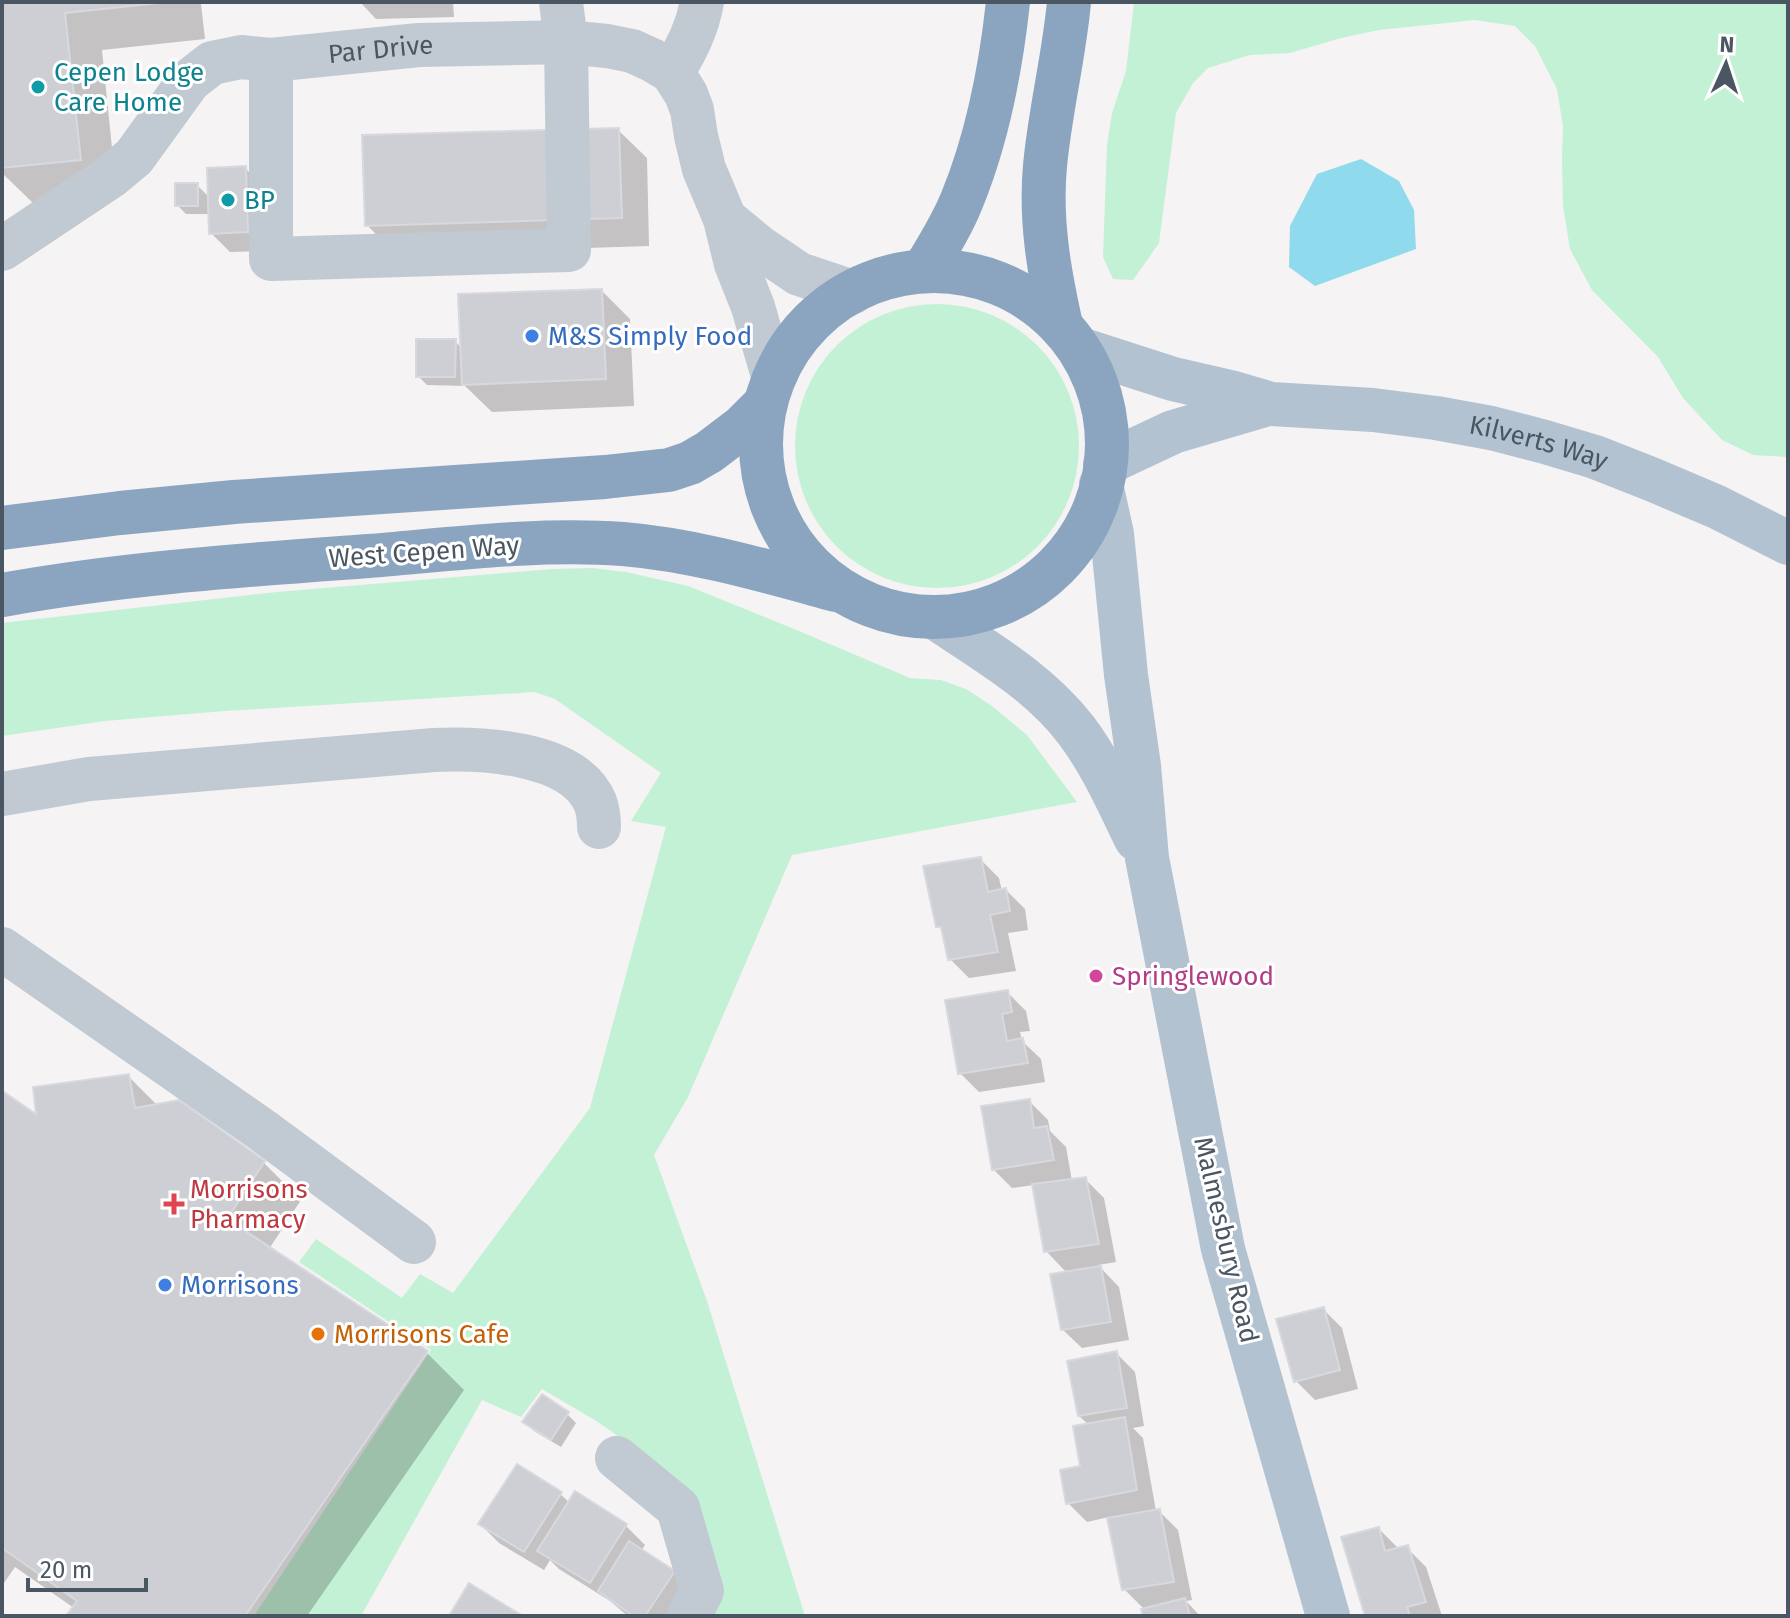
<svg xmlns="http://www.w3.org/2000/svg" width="1790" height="1618" viewBox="0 0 1790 1618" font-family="'Fira Sans',sans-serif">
<rect width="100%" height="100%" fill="#f5f3f3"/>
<g fill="#c3f1d5">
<polygon points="1134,2 1788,2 1788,457 1753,455 1722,440 1683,398 1658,357 1592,290 1570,249 1563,206 1562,156 1563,126 1557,89 1535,46 1515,26 1475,20 1379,30 1341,38 1290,53 1250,55 1208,68 1193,83 1176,113 1159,243 1133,280 1113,279 1103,257 1107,145 1112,113 1126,71"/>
<circle cx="937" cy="446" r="142"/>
<polygon points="592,568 626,572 688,586 787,626 910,678 941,680 966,689 992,706 1027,735 1077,802 792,855 688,1097 654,1155 707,1301 805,1616 705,1616 664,1469 598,1422 542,1389 521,1417 482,1400 361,1616 254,1616 431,1350 299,1262 316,1239 402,1298 420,1274 453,1293 590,1108 666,827 631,821 661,773 555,699 535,692 225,711 105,721 2,736 2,623 277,592 553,569"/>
</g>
<polygon fill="#90daee" points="1361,159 1399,181 1414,210 1416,249 1315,286 1289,267 1290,226 1317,174"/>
<g fill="#0003">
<polygon points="2,2 219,2 201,4 205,39 102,50 117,197 35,205 2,173"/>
<polygon points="360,2 453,2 454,17 376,19"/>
<polygon points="618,130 647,158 649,246 395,254 367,225"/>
<polygon points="245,168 264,187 266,251 230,252 211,233 210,214 186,214 177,205 197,185 210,198"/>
<polygon points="602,291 630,319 634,406 492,412 465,386 427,385 418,376 455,341 462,349"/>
<polygon points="980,859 999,878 1002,891 1006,890 1025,909 1028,930 1008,933 1016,971 969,978 950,959 945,933 938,926"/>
<polygon points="1007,992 1026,1011 1030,1031 1020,1032 1022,1041 1041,1059 1045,1082 979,1092 960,1073"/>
<polygon points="128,1076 158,1106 264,1163 301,1200 269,1249 427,1353 464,1390 307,1616 69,1616 74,1608 15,1567 2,1586 2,1094 38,1118"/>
<polygon points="1029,1101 1048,1120 1050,1131 1066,1147 1072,1181 1085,1179 1104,1198 1116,1262 1098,1265 1119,1287 1129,1340 1082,1348 1063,1330 1068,1274 1046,1251 1034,1185 1012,1188 993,1169"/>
<polygon points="1323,1309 1342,1328 1358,1389 1315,1400 1296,1381"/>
<polygon points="1116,1353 1135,1372 1144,1426 1133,1428 1143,1438 1156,1511 1159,1511 1178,1530 1192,1600 1186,1601 1200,1616 1145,1616 1143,1608 1124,1589 1109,1517 1087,1522 1068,1503 1083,1468 1089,1425 1079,1416"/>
<polygon points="567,1414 576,1423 561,1447 534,1431 525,1422"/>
<polygon points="560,1494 570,1503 576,1494 626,1526 645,1545 641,1551 674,1572 693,1591 676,1616 628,1616 610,1601 559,1569 550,1560 544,1570 499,1543 480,1524"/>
<polygon points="1379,1529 1398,1548 1407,1548 1426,1567 1442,1616 1367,1616"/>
</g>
<g fill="#cdcfd5" stroke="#d7d9de" stroke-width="2">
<polygon points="2,2 169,2 65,13 81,160 2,168"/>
<polygon points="619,128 622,218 365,226 362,135"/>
<polygon points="246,166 248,232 209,234 207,168"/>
<rect x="175" y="183" width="23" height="23"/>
<polygon points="602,289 606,379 462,385 458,294"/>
<polygon points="416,339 456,339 455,377 416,377"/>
<polygon points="981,857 988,892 1006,888 1010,911 990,915 998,952 948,960 941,927 936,927 923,866"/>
<polygon points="1008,990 1012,1012 1002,1014 1007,1041 1023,1038 1028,1063 958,1074 945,1000"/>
<polygon points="129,1074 135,1108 179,1100 265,1161 227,1219 428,1351 245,1616 66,1616 77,1601 2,1548 2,1091 36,1114 33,1087"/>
<polygon points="1030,1099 1034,1128 1047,1126 1054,1160 992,1170 981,1106"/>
<polygon points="1086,1177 1099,1244 1044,1252 1032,1184"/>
<polygon points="1101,1266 1111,1322 1061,1330 1050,1274"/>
<polygon points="1324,1307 1340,1370 1294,1382 1276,1319"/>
<polygon points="1117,1351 1127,1408 1078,1416 1067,1361"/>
<polygon points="542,1394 569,1412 551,1440 522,1422"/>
<polygon points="1125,1417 1137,1490 1066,1504 1060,1470 1080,1466 1073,1426"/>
<polygon points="517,1464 562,1492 524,1552 478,1524"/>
<polygon points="575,1491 627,1524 590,1583 537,1551"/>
<polygon points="1160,1509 1174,1582 1122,1590 1107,1518"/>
<polygon points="1379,1527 1385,1551 1408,1545 1426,1602 1407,1607 1410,1616 1365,1616 1341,1537"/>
<polygon points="629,1541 675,1571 645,1616 633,1616 598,1591"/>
<polygon points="469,1583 523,1616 449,1616"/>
<polygon points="1185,1598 1190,1616 1143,1616 1141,1609"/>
</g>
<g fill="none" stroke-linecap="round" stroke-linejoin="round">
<g stroke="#c1cad2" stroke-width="44">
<polyline points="271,60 271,259 569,250 566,42 561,2"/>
<path d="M 672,72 C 687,50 697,29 702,2"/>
<polyline points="725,219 759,247 799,274 853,292"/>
<path id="s1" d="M 2,249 L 110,177 L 134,157 L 189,81 L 212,63 L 241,57 L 271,60 L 419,45 L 566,42 L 607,46 L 632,51 L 652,60 L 672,72 L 686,94 L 692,110 L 696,136 L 704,169 L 725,219 L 736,264 L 753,307 L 773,376"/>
<path d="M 2,794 L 89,779 L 434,750 C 480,748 573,751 595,802 C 598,810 599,818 599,827"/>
<polyline points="2,949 262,1130 414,1242"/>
<polyline points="617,1458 678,1508 702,1591 689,1616"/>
</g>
<g stroke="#b3c2d1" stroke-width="44">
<path id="s2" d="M 1080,349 L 1173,379 L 1234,393 L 1271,404 L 1373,410 L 1436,418 L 1491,428 L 1545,442 L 1595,457 L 1651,479 L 1717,507 L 1788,543"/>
<polyline points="1105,464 1173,432 1268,404"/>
<polyline points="1101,484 1112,534 1126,675 1139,766 1147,858 1223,1249 1328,1616"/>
<path d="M 937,619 C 987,652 1039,682 1076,730 C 1101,763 1118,802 1136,839"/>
</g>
<g stroke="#8ba5c1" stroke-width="44">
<path d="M 924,270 C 938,247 952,225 962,200 C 987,139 1001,67 1008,2"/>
<circle cx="934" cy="444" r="173"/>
<path d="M 1061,325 C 1049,272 1040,220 1045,166 C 1050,111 1064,57 1069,2"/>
<polyline points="2,528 120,513 234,502 605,477 669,470 690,463 709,452 742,427 765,404"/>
<path d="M 2,595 C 123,573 246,565 369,556 C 453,549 539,538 623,544 C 695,550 766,571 836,590"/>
</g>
</g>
<g fill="#0f9aa8" stroke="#fff" stroke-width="3">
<circle cx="38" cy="87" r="8"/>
<circle cx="228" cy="200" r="8"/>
</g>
<g fill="#3f7fe0" stroke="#fff" stroke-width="3">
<circle cx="532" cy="336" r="8"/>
<circle cx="165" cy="1285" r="8"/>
</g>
<circle fill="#d1479c" stroke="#fff" stroke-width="3" cx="1096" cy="976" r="8"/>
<path fill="#e0444e" stroke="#fff" stroke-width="3" d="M170 1192h8v8h8v8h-8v8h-8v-8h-8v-8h8z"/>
<circle fill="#e8710a" stroke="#fff" stroke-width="3" cx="318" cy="1334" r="8"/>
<g text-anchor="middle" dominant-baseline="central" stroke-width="6" stroke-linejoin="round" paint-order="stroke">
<g font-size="26" fill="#4a5661" stroke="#fff">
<text stroke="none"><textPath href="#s1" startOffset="454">Par Drive</textPath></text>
<text stroke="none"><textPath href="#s2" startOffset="470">Kilverts Way</textPath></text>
<text transform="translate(424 552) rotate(-4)">West Cepen Way</text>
<text transform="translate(1226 1240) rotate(77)">Malmesbury Road</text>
</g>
<g font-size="26" fill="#0d838f" stroke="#fff" text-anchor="start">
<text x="54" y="72">Cepen Lodge<tspan x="54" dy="30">Care Home</tspan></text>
<text x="244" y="200">BP</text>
</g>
<g font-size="26" fill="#366cbe" stroke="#fff" text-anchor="start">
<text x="548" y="336">M&amp;S Simply Food</text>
<text x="181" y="1285">Morrisons</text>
</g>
<g font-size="26" fill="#b23c85" stroke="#fff" text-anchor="start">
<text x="1112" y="976">Springlewood</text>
</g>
<g font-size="26" fill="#be3a42" stroke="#fff" text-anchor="start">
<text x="190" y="1189">Morrisons<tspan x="190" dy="30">Pharmacy</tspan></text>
</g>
<g font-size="26" fill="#c56008" stroke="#fff" text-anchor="start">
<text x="334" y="1334">Morrisons Cafe</text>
</g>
</g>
<rect width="1790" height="1618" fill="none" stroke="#4a5661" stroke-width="8"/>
<g transform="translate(1726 64) rotate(3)" stroke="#ffffff" stroke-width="6" paint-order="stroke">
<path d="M0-6L14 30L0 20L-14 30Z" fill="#4a5661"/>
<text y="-12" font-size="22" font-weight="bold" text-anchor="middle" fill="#4a5661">N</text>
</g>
<path d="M28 1578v12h118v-12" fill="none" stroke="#4a5661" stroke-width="4"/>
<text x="40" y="1578" font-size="24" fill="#4a5661" stroke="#ffffff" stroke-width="6" paint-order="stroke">20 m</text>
</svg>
